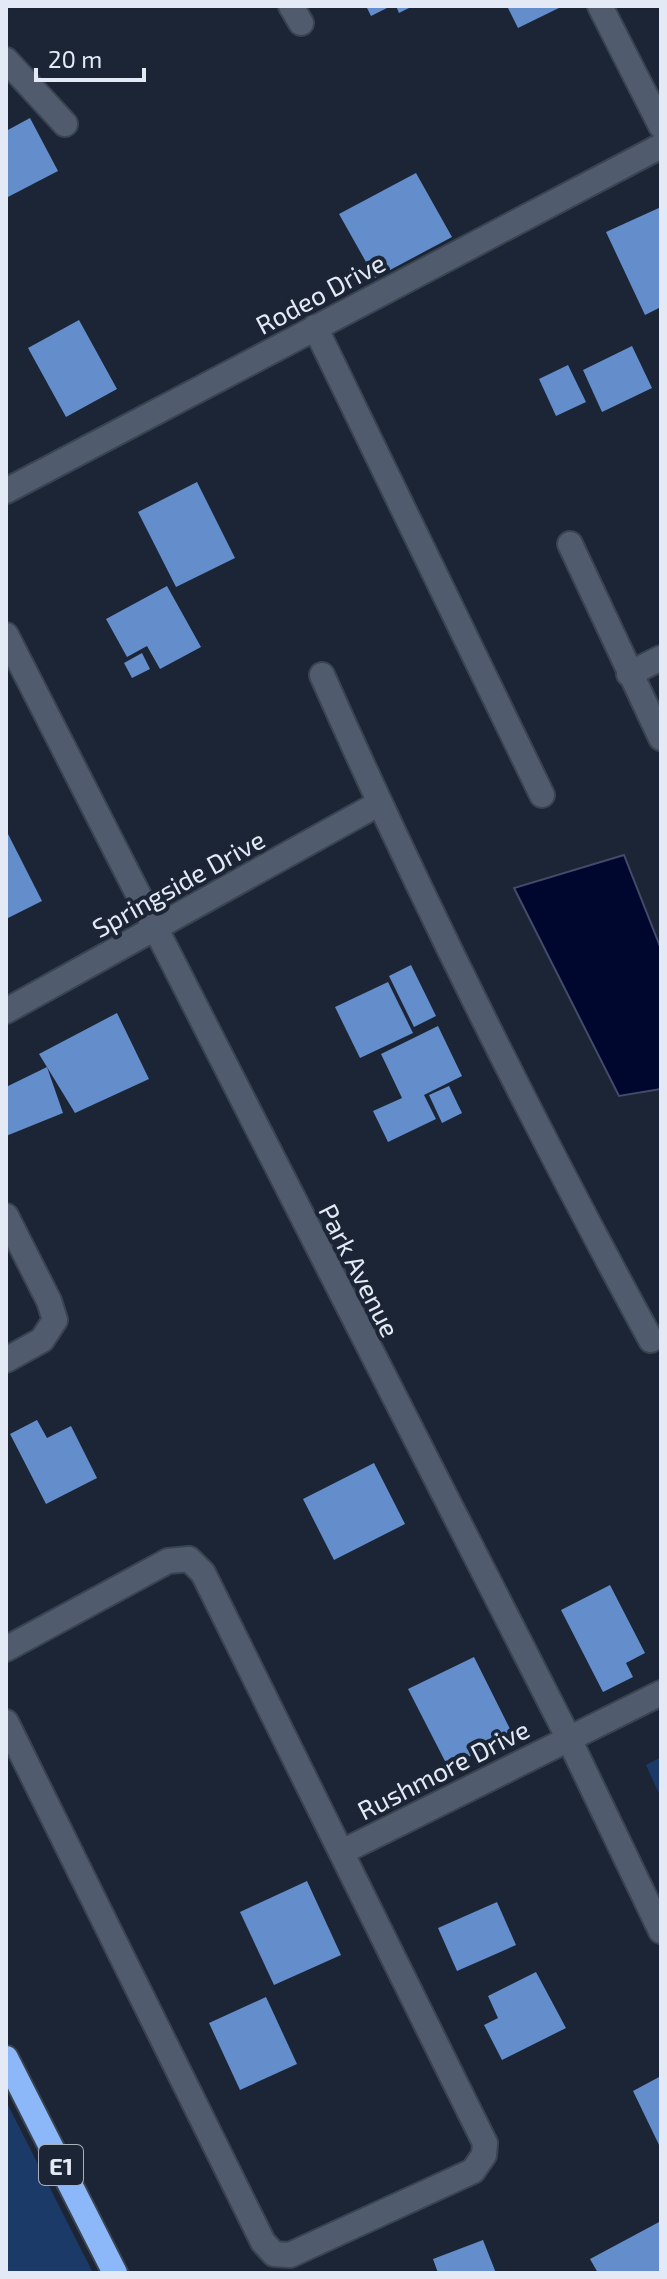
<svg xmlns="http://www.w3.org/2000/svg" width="667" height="2279" viewBox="0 0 667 2279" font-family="'Exo 2',sans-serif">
<rect width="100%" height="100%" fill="#1b2535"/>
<g fill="#1c3a67">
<polygon points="661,1757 661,1798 646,1765"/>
<polygon points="6,2101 93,2273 9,2273 6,2266"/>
</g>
<polygon fill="#00072e" stroke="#444b6a" stroke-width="2" points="624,855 661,949 661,1089 619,1096 514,888"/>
<g fill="#648dcb">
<polygon points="366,6 391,6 371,16"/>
<polygon points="396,6 413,6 399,13"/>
<polygon points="507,6 563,6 518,28"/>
<polygon points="30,118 58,171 6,198 6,131"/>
<polygon points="416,173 452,237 375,278 339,214"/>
<polygon points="661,207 661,307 645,315 606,232"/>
<polygon points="79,320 117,389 66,417 28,348"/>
<polygon points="632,346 652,388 602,412 583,370"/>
<polygon points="568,365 586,402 556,416 539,379"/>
<polygon points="197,482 235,558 176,587 138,512"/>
<polygon points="167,586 201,647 160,669 147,646 127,657 106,619"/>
<polygon points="142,653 150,669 132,678 124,663"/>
<polygon points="6,830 42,901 6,919"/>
<polygon points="411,965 436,1016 414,1027 389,976"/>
<polygon points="388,982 413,1033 360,1058 335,1007"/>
<polygon points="117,1013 149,1079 75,1113 39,1054"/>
<polygon points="438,1026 462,1076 424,1095 436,1119 388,1142 373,1111 402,1098 381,1054"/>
<polygon points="47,1067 63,1113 6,1136 6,1087"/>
<polygon points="449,1086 462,1113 442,1123 429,1095"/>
<polygon points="37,1420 47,1438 71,1426 97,1478 46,1504 10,1434"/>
<polygon points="374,1463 405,1524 334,1560 303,1499"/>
<polygon points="610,1585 645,1653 626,1663 633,1677 603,1692 561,1610"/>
<polygon points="474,1657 513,1735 448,1767 408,1689"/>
<polygon points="307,1881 341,1955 274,1985 240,1912"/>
<polygon points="497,1902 516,1945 457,1971 438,1928"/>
<polygon points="536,1972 566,2028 502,2060 484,2025 498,2018 488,1996"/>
<polygon points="266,1997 297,2064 240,2090 209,2023"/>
<polygon points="661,2076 661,2149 633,2091"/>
<polygon points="661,2221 661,2273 598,2273 590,2259"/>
<polygon points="483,2240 496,2273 438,2273 433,2259"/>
</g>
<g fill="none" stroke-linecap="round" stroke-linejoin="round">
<defs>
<g id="minor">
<polyline points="291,6 301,23"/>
<polyline points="600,6 661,126"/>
<polyline points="6,60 65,124"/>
<polyline points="315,327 542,795"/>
<polyline points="6,491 661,146"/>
<polyline points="570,544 661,738"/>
<polyline points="6,635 568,1737 661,1931"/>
<polyline points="629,674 661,658"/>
<path d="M 322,675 C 422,901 533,1123 651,1340"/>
<polyline points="6,1011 378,804"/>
<polyline points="6,1216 49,1301 55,1320 42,1340 6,1360"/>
<polyline points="6,1649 168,1561 189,1559 203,1573 485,2143 484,2155 473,2171 290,2255 274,2254 263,2242 6,1722"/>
<polyline points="344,1851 661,1693"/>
</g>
<polyline id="highway" points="6,2058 115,2273"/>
</defs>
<use href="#minor" stroke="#3a4350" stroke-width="28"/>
<use href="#highway" stroke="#3a4350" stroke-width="28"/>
<use href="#minor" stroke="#505c6e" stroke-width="24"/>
<use href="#highway" stroke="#8cb8fa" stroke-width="24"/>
</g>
<g text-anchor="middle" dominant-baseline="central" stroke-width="8" stroke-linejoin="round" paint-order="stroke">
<rect fill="#1b2535" stroke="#a7afbb" stroke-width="2" x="39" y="2145" width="44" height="40" rx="6"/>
<g font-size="24" font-weight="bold" fill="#e3eaf5">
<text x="61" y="2165">E1</text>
</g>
<g font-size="26" fill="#e3eaf5" stroke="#1b2535">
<text transform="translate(320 293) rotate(-28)">Rodeo Drive</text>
<text transform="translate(178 883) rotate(-29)">Springside Drive</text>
<text transform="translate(360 1270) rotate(63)">Park Avenue</text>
<text transform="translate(443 1769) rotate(-27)">Rushmore Drive</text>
</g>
</g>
<rect width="667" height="2279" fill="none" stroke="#e3eaf5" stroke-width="16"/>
<path d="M36 68v12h108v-12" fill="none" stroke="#e3eaf5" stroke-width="4"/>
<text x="48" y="68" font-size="24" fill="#e3eaf5" stroke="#1b2535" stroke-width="6" paint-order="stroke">20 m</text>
</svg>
